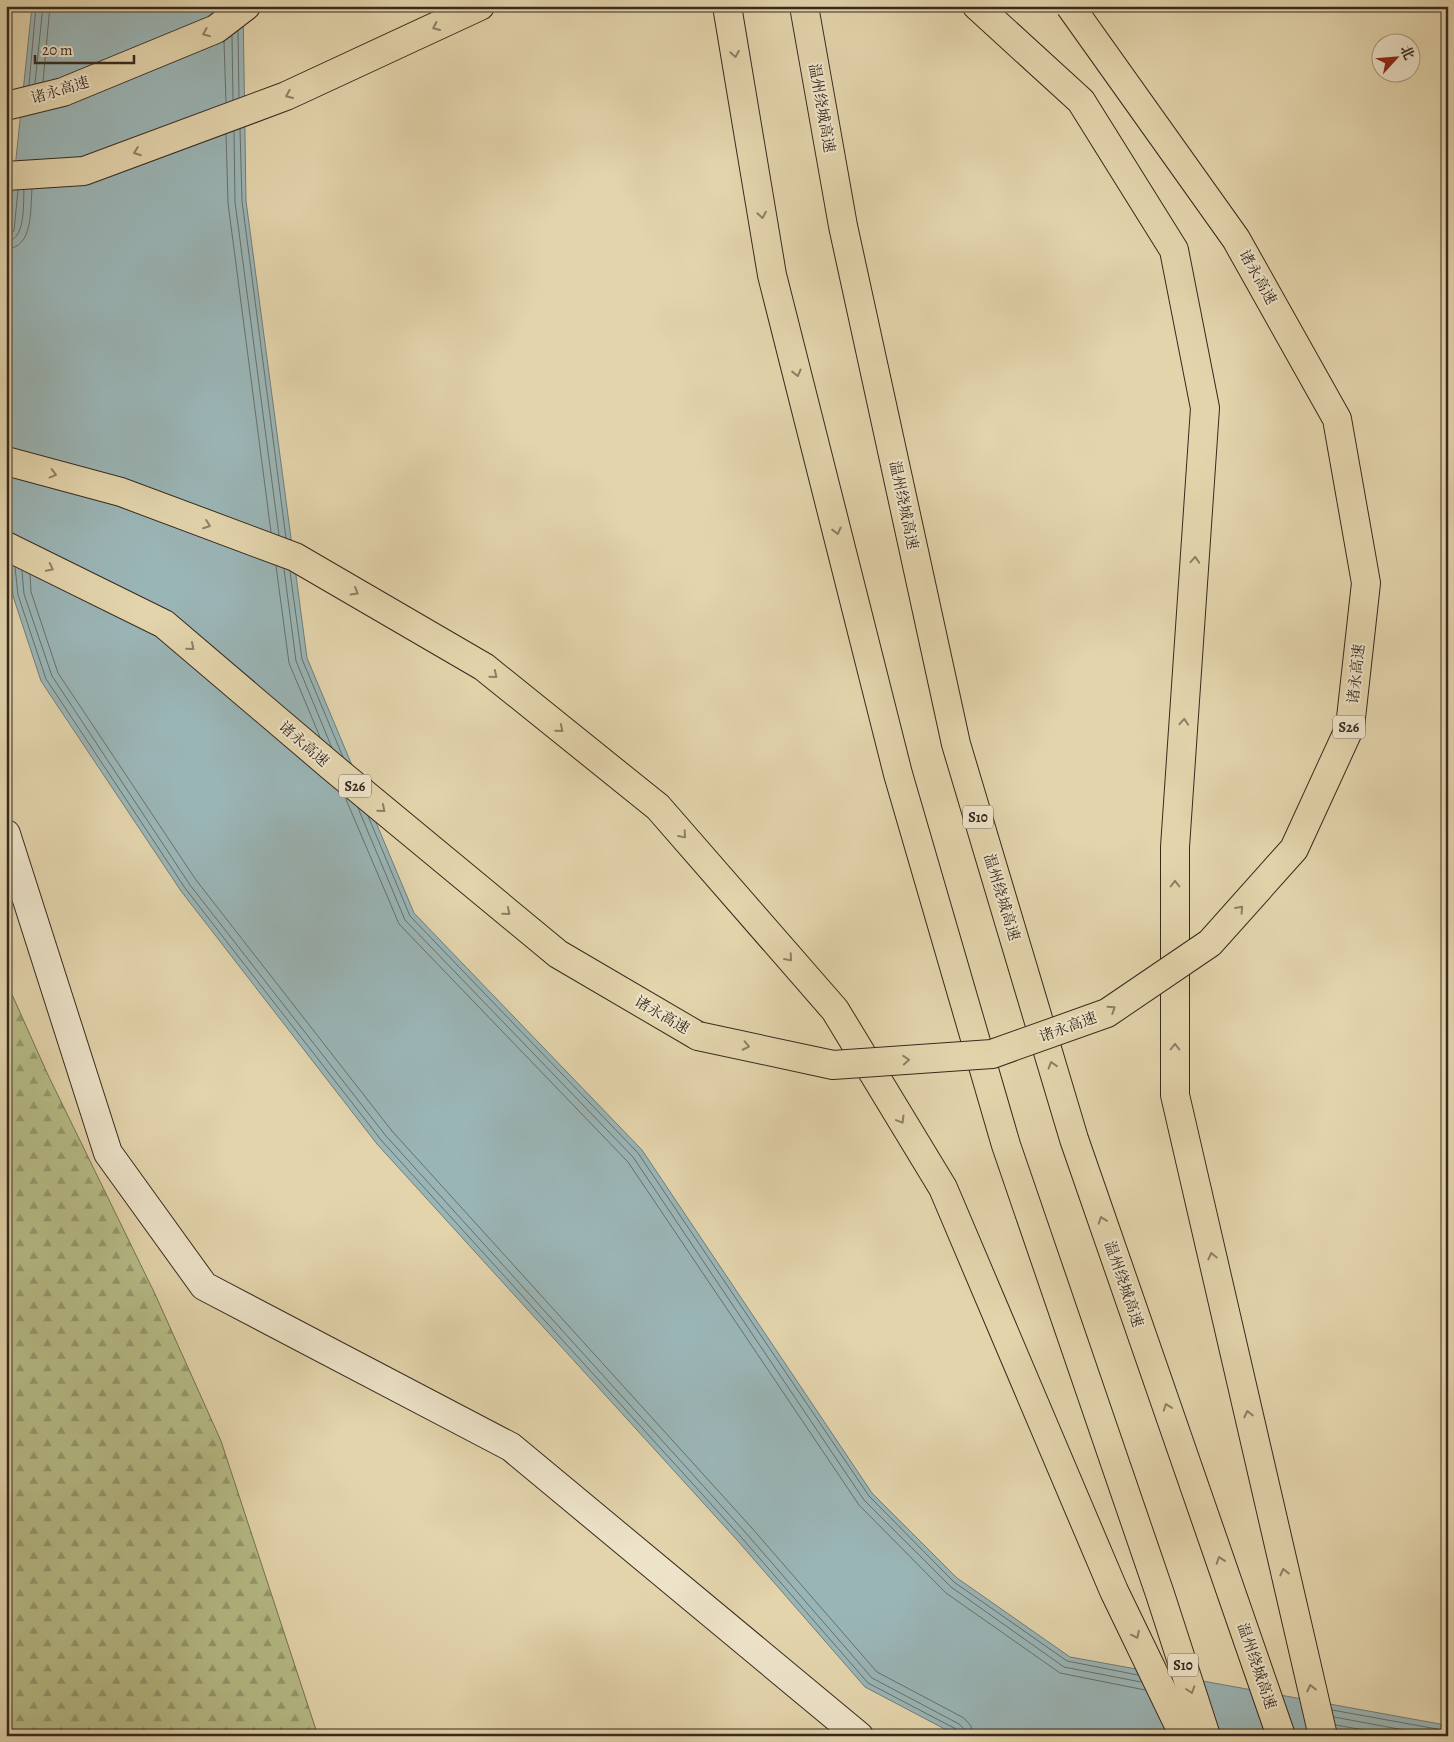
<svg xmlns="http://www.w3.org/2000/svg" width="1454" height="1742" viewBox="0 0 1454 1742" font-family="Alegreya,'Noto Serif SC',serif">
<defs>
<pattern id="forest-firs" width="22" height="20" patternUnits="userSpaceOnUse" patternTransform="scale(1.25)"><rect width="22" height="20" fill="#b6bc87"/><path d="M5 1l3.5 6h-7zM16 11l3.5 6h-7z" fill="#95996e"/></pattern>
</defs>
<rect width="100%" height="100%" fill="#e3d4ac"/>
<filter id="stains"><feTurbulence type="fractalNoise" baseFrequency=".004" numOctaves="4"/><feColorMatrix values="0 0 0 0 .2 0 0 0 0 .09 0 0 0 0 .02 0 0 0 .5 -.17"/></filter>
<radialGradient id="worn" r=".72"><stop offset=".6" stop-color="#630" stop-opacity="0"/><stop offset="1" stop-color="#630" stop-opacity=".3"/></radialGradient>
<polygon fill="url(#forest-firs)" stroke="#767352" points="6,981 48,1075 155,1294 221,1441 318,1736 6,1736"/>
<polygon fill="#9ab5b6" stroke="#727d79" points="32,6 243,6 246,201 307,658 414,913 642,1150 872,1493 957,1578 1070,1657 1440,1724 1448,1731 1448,1736 958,1736 865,1687 737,1540 377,1144 181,891 41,681 13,596 6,513 6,254"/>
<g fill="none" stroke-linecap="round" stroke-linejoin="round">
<g stroke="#68706a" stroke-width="1">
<polyline points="238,31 239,97"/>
<polyline points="232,36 233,100"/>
<polyline points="224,41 226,102"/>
<polyline points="43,82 50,6"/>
<polyline points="35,83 43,6"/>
<polyline points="29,85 36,6"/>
<polyline points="240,129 242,201 286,538"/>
<polyline points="234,131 235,202 279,535"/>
<polyline points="226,134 228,203 271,532"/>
<polyline points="6,235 14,231 18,190"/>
<path d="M 6,242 C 26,240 23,205 24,190"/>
<path d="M 6,249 C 34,248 30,209 32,189"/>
<polyline points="276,566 289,663 320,737"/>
<polyline points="15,567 18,595 46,679 185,888 381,1140 741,1537 868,1683 956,1729 959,1736"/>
<polyline points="284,569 296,661 332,748"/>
<polyline points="22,571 24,594 52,676 190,885 386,1136 745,1532 872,1678 959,1724 964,1729 965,1736"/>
<polyline points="290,572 302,659 343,757"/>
<polyline points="30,574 31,592 58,673 196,880 392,1131 751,1527 877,1672 964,1718 971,1726 972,1736"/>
<polyline points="345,797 399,924 628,1162 859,1505 946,1593 1060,1673 1145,1690"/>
<polyline points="358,808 405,920 633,1157 864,1500 951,1587 1064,1667 1141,1682"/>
<polyline points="368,816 410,916 638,1153 869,1496 954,1582 1067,1661 1138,1675"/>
<polyline points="1332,1710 1437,1729 1448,1734"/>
<polyline points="1334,1717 1436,1736"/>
<polyline points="1336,1725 1397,1736"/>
</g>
<defs>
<polyline id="secondary" points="6,834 108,1153 204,1286 511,1447 859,1736"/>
<g id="highway">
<polyline points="727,6 772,275 898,774 1006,1145 1160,1594 1206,1736"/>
<polyline points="804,6 843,226 956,744 1074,1139 1281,1736"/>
<polyline points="977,6 1081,101 1174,250 1205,408 1175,847 1175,1095 1323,1736"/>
<polyline points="6,106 63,92 216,29 246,6"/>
<polyline points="6,176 84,171 286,96 480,6"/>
<polyline points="6,461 121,492 295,557 484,667 658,807 835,1010 943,1188 1114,1591 1184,1736"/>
<polyline points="6,546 164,624 332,767 558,954 698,1036"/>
</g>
</defs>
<use href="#secondary" stroke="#362a1e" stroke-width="30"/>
<use href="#highway" stroke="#362a1e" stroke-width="30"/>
<use href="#secondary" stroke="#ede3c9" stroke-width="28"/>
<use href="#highway" stroke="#e3d4ac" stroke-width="28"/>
<defs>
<polyline id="highway-bridge" points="698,1036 833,1065 992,1054 1107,1013 1210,943 1294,849 1350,727 1366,583 1337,419 1236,239 1070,6"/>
</defs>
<use href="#highway-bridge" stroke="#362a1e" stroke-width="30" stroke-linecap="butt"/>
<use href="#highway-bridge" stroke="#e3d4ac" stroke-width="28"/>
</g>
<defs><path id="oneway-chevron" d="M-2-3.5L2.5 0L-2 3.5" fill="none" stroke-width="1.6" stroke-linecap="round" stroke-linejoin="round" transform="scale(1.25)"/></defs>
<g stroke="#8c7f65">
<use href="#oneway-chevron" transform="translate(436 27) rotate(155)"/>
<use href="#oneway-chevron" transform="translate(206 33) rotate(158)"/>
<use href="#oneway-chevron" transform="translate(735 54) rotate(80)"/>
<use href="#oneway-chevron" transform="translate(289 95) rotate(157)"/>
<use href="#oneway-chevron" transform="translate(137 152) rotate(160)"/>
<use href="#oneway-chevron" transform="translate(762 215) rotate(80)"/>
<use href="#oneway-chevron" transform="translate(797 373) rotate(76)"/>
<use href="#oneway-chevron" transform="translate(53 474) rotate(15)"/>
<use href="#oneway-chevron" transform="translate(207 525) rotate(20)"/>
<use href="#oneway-chevron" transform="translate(837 531) rotate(76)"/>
<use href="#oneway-chevron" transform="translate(1195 560) rotate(-86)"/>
<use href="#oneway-chevron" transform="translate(50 568) rotate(26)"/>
<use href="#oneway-chevron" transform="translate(355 592) rotate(30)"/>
<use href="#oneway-chevron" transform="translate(191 647) rotate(41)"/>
<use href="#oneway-chevron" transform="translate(494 675) rotate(39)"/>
<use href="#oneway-chevron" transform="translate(1184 722) rotate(-86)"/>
<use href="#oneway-chevron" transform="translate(560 729) rotate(39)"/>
<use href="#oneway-chevron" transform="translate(382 809) rotate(40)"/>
<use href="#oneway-chevron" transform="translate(683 835) rotate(49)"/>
<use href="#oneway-chevron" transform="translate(1175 884) rotate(-90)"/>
<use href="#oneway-chevron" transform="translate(1240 909) rotate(-48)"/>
<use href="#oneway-chevron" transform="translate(507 912) rotate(40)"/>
<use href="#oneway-chevron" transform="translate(789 958) rotate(49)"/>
<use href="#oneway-chevron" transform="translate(1112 1009) rotate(-33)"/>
<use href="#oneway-chevron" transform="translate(746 1046) rotate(12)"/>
<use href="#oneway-chevron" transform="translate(1175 1047) rotate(-90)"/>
<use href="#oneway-chevron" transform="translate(906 1060) rotate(-4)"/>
<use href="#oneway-chevron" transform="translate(1052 1065) rotate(-107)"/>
<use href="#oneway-chevron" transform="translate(901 1120) rotate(59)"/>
<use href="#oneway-chevron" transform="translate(1102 1220) rotate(-109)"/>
<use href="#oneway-chevron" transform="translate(1212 1256) rotate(-103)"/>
<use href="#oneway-chevron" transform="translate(1167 1407) rotate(-109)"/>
<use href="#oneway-chevron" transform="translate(1248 1414) rotate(-103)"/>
<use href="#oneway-chevron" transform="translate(1220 1560) rotate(-109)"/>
<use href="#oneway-chevron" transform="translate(1284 1572) rotate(-103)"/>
<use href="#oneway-chevron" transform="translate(1136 1635) rotate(64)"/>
<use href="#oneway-chevron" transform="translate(1311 1688) rotate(-103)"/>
<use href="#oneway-chevron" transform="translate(1191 1690) rotate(72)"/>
</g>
<g text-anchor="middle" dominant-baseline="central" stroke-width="4" stroke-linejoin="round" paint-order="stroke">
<g fill="#ede3c9" stroke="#6d6251" stroke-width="1">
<rect x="1333" y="715.5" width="32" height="23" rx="4"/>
<rect x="339" y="774.5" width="32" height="23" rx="4"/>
<rect x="963" y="805.5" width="30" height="23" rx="4"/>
<rect x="1168" y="1653.5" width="30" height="23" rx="4"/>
</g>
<g font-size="14" font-weight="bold" fill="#362a1e">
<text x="1349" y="727">S26</text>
<text x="355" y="786">S26</text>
<text x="978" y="817">S10</text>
<text x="1183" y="1665">S10</text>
</g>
<g font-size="15" fill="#362a1e" stroke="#ede3c9">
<text transform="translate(60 90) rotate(-17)">诸永高速</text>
<text transform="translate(822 108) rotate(80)">温州绕城高速</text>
<text transform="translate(1258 277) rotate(61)">诸永高速</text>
<text transform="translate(904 505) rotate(78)">温州绕城高速</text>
<text transform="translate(1356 674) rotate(-84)">诸永高速</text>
<text transform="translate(304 744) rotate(41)">诸永高速</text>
<text transform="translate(1002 897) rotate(73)">温州绕城高速</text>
<text transform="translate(662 1015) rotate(30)">诸永高速</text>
<text transform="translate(1068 1027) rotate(-20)">诸永高速</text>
<text transform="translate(1124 1284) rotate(71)">温州绕城高速</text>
<text transform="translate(1257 1666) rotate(71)">温州绕城高速</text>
</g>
</g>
<rect width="1454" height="1742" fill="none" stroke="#e3d4ac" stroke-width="25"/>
<rect x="8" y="8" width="1439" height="1727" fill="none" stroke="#362a1e" stroke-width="2.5"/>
<rect x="12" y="12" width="1429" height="1717" fill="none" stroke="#362a1e"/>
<g transform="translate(1396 58) rotate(64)"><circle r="24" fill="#ede3c9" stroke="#a49985"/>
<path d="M0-4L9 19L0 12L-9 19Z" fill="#8f2418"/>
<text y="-8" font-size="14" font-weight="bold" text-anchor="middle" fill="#362a1e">北</text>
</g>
<path d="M35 55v8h99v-8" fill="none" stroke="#362a1e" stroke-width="2.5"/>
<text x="42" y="55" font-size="15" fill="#362a1e" stroke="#ede3c9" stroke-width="4" paint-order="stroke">20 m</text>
<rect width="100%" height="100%" filter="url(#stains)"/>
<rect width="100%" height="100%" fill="url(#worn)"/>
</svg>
